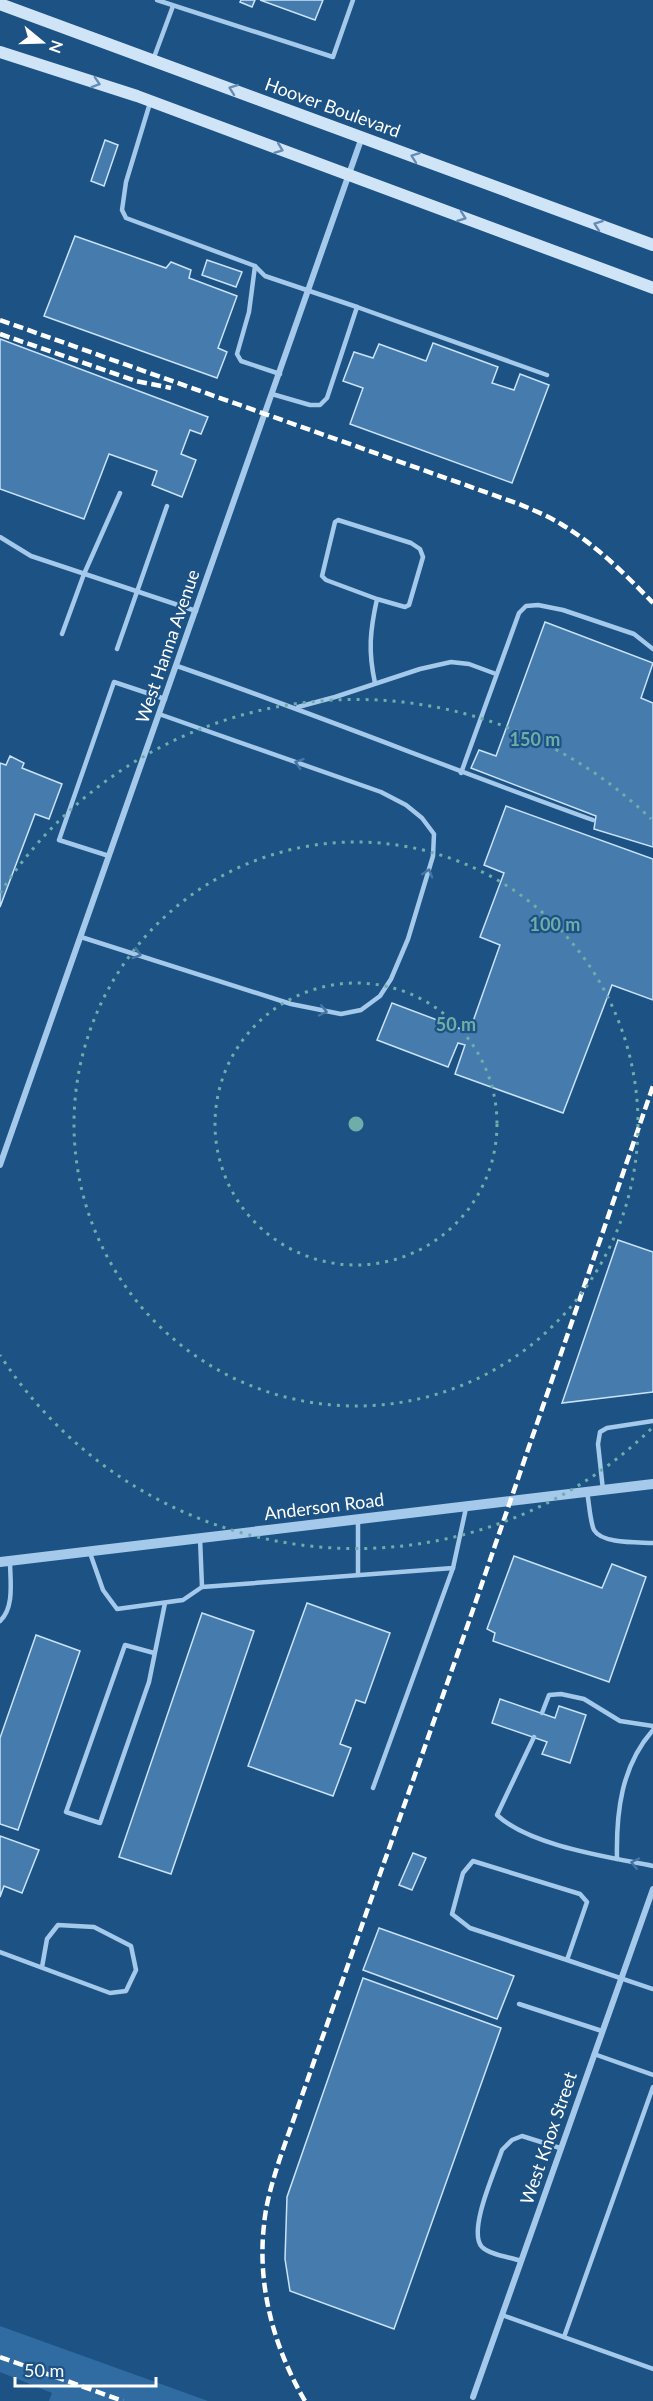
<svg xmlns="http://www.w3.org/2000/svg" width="653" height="2401" viewBox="0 0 653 2401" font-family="Lato,sans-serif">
<rect width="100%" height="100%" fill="#1d5285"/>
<polygon fill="#306ca2" points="0,2326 208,2401 49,2401 52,2393 0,2372"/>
<g fill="#457cad" stroke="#c9e2f8" stroke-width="1.5">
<polygon points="241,0 255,0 252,7 240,2"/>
<polygon points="260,0 323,0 315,20"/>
<polygon points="105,140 118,145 104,186 91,181"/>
<polygon points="75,236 166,268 171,262 191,270 189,278 237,296 218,348 227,352 217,378 44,316"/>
<polygon points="207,260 242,272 236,287 202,275"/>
<polygon points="0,339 208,417 201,434 190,430 181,454 196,460 182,497 152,485 157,471 109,454 84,519 0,489"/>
<polygon points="433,343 498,367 492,383 514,390 520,374 549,385 512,483 350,424 363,388 343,381 354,352 373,358 379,344 426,361"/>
<polygon points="545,622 653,663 641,698 653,703 653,847 594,829 596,816 471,768 479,750 496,756"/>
<polygon points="10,756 24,763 22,768 62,784 49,819 35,814 0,907 0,763 6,765"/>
<polygon points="506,806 653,859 653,1000 612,985 563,1113 455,1074 465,1045 458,1043 448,1067 377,1040 392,1003 461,1029 463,1024 471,1027 500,945 480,937 504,873 484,865"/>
<polygon points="618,1240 653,1252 653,1392 562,1403"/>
<polygon points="514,1556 602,1588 612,1564 646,1577 609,1682 493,1641 495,1633 487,1629"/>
<polygon points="307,1603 390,1633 365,1703 356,1700 340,1744 351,1748 333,1796 248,1766"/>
<polygon points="202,1613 254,1631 171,1874 119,1857"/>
<polygon points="36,1635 80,1651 18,1830 0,1824 0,1738"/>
<polygon points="500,1699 555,1718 559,1706 586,1715 570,1763 542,1754 547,1742 492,1723"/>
<polygon points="0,1836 39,1850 22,1893 4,1886 0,1897"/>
<polygon points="413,1853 426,1858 412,1890 399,1885"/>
<polygon points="379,1928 514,1976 497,2019 363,1970"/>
<polygon points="363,1978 501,2028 394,2329 290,2291 285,2259 287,2197"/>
</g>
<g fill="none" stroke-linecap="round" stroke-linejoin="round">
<g stroke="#a4c9ea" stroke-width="4.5">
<polyline points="157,0 333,57 353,0"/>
<polyline points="153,60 173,6"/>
<polyline points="150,103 126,182 122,210 126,218 255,266 265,276 357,307"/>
<polyline points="255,266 249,312 237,354 241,361 280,374"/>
<polyline points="272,394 310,405 320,405 327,398 357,307 547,375"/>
<polyline points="0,537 31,556 196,611"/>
<polyline points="62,634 84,574 120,493"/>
<polyline points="117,649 167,506"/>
<path d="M 177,666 C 316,714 453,770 593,820"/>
<path d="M 375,683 C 368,651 370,631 377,599 L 405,607 L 409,605 L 423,557 L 420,549 L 411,543 L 338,520 L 335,522 L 322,576 L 326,580 L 377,599"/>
<polyline points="298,707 335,697 420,669 451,662 469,664 496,674"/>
<polyline points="461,773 519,613 526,606 538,605 563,610 634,634 653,649"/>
<polyline points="109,856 59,840 114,682 165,699"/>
<polyline points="81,937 291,1004 341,1014 361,1010 380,996 391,979 408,939 433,856 434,834 422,818 406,805 381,792 159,714"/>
<polyline points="603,1490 598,1444 600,1432 607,1428 653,1421"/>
<path d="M 587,1492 C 589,1501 590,1522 594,1530 C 602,1544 638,1542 653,1543"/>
<polyline points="358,1519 358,1575"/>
<polyline points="200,1538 202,1587"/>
<polyline points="90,1553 103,1590 117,1609 183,1600 202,1587 453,1568 466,1508"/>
<path d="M 0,1621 C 15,1607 10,1580 10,1561"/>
<polyline points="154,1653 125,1645 66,1812 100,1823 149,1682 165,1603"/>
<polyline points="542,1713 549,1695 561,1694 584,1699 620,1721 653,1726"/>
<path d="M 534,1737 L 497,1815 C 530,1846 609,1857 653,1866"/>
<polyline points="373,1788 453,1568"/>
<path d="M 617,1859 C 616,1813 621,1766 653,1730"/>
<polyline points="0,1952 110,1993 126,1991 136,1970 131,1946 94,1927 58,1925 47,1939 42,1967"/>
<polyline points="567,1960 470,1928 452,1914 463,1873 473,1861 580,1894 587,1902 567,1960 653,1989"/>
<polyline points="519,2004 602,2031"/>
<polyline points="594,2054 653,2075"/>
<path d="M 521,2261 C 510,2257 490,2255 482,2247 C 467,2231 496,2169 502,2150 L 512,2140 L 522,2136 L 560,2148"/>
<polyline points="502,2315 653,2369"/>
<polyline points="564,2337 653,2087"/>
</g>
<g stroke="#a4c9ea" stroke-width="6">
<polyline points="0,1165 362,137"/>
<polyline points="473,2397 653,1889"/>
</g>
<polyline stroke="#a4c9ea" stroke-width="10" points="0,1562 653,1484"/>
<g stroke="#d0e4f8" stroke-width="12">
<polyline points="0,4 653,245"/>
<polyline points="0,52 137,96 653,288"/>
</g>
<g stroke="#fff" stroke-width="4.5" stroke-dasharray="10 4.5" stroke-linecap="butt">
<path d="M 0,320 L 519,504 C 533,510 548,516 561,524 C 596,545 625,574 653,603"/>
<polyline points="0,334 136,381 171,388"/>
<polyline points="0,2357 123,2401"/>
<path d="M 305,2401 C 274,2348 257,2286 264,2225 C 266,2202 273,2180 280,2158 L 467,1627 L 653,1086"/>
</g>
</g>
<defs><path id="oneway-chevron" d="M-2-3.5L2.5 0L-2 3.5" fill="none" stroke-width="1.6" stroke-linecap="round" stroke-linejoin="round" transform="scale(1.5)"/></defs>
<g stroke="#658cb3">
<use href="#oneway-chevron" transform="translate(96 83) rotate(18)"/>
<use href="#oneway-chevron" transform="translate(233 89) rotate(-160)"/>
<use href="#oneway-chevron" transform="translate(279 149) rotate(21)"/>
<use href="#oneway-chevron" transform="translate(415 157) rotate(-160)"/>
<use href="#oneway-chevron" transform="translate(462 217) rotate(20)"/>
<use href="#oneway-chevron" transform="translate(598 225) rotate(-160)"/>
</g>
<g stroke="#4676a3">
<use href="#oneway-chevron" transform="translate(299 763) rotate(-161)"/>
<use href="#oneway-chevron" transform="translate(428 873) rotate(-73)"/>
<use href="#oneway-chevron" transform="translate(137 954) rotate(17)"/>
<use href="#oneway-chevron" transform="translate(323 1011) rotate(12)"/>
<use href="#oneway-chevron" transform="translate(635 1863) rotate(-168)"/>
</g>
<g fill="none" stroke="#6fada8" stroke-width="3" stroke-dasharray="3 6">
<circle cx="356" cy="1124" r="141"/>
<circle cx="356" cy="1124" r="282"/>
<path d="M651 1429A424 424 0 0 1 0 1355M0 893A424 424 0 0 1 651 819"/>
</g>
<g text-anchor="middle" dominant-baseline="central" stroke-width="4.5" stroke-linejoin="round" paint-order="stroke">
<g font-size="18" fill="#fff" stroke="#1d5285">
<text transform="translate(333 107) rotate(20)">Hoover Boulevard</text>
<text transform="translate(167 646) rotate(-71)">West Hanna Avenue</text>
<text transform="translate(324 1506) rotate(-7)">Anderson Road</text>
<text transform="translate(548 2138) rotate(-71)">West Knox Street</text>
</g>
</g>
<circle cx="356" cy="1124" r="9" fill="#6fada8" stroke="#1d5285" stroke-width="3"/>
<g font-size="18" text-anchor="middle" font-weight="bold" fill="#6fada8" stroke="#1d5285" stroke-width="4.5" stroke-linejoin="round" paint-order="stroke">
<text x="535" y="746">150 m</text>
<text x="555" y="931">100 m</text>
<text x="456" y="1031">50 m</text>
</g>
<g transform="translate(42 42) rotate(109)" stroke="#1d5285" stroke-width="4.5" paint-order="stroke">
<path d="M0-4.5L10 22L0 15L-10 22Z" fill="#ffffff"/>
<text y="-9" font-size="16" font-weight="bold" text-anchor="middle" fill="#ffffff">N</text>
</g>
<path d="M15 2377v9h141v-9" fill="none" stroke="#ffffff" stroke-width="3"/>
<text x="24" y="2377" font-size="18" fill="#ffffff" stroke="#1d5285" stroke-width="4.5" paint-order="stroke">50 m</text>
</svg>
